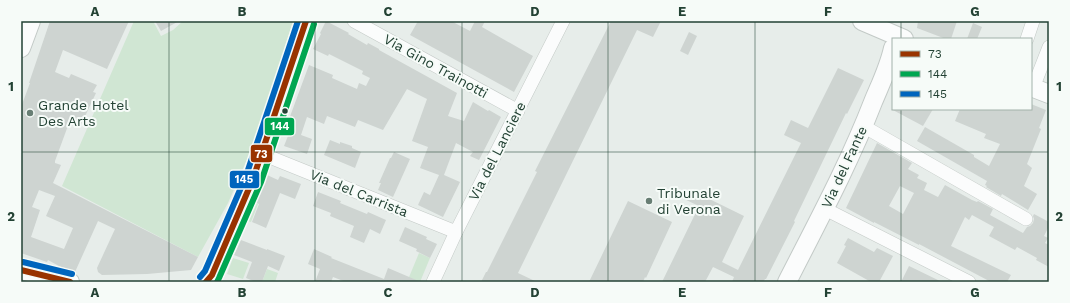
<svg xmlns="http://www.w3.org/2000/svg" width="1070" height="303" viewBox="0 0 1070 303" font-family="'Work Sans',sans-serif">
<rect width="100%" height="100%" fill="#e7edea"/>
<g fill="#d0e6d3">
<polygon points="134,21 153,21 161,36 173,30 183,21 293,21 282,57 249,155 228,203 198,257 62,186"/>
<polygon points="254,203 258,204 251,222 247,221"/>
<polygon points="419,253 430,258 420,282 407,282"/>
<polygon points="233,258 249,263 243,279 227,274"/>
<polygon points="267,269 278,273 275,282 262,282"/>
</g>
<g fill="#ced4d1" fill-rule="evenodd">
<path d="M 50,21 L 129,21 L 107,69 L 63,50 L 55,72 L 69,78 L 71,74 L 97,85 L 93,92 L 96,93 L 80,127 L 69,123 L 55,161 L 55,163 L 61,165 L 53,183 L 198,257 L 191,270 L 147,274 L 102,275 L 98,272 L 97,268 L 115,229 L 98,221 L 75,272 L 59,266 L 48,260 L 47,262 L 21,253 L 21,107 L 30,83 L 29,83 ZM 39,190 L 55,196 L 46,216 L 73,228 L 64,249 L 31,237 L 40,210 L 32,207 Z"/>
<polygon points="155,21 179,21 161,31"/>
<polygon points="326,21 349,33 348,34 367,45 368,43 379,49 379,50 457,93 448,116 464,121 473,102 488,111 489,110 501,117 479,160 470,156 473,152 456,143 444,175 460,182 443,217 418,205 424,192 430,195 439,175 420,168 428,147 412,141 427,99 407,89 383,130 358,120 355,127 327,116 324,124 307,117 301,135 312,139 307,154 284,146 290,131 285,130 309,65 333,75 332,78 357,89 359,83 366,86 370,78 362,74 363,71 329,54 328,56 313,49 321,34 320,33"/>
<polygon points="418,21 451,21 470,31 475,21 485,21 482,27 533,56 514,92 410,35"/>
<polygon points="611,21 661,21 653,37 637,30 518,273 537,282 481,282 486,272 487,272 537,172 535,171"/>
<polygon points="918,21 957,21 951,39 946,39 917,28"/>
<polygon points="973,23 982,27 977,39 967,39"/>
<polygon points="689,32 697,36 688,55 680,51"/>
<polygon points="838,68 864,80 847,114 846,113 794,221 795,222 766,279 765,279 763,282 732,282 734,277 713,267 705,282 662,282 699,206 684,199 689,189 744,216 722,262 738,270 801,143 784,135 791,120 808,128"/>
<polygon points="1031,104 1046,110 1039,128 1041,129 1027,164 1032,168 1024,186 1037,194 1028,210 1002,194 1001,196 986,187 987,186 985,185 987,181 917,141 925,127 974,155 974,157 989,166 1000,144 984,138 986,134 955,121 960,109 1031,109"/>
<polygon points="891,109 933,109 923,126"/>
<polygon points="330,140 340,144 340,142 352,146 352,148 361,152 355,168 324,155"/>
<path d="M 877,143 L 912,163 L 908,169 L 919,175 L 917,178 L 927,183 L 924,190 L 938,197 L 945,185 L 972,200 L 977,202 L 978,201 L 993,209 L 990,215 L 1023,233 L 1027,227 L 1030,226 L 1033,223 L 1034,219 L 1033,216 L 1034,214 L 1049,222 L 1049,226 L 1044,236 L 1048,238 L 1045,243 L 1049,245 L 1049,267 L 1036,260 L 1037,258 L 1017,247 L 1015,250 L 989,236 L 994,227 L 972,215 L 969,220 L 965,217 L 951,246 L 1011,275 L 1007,282 L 991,282 L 919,244 L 919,245 L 874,222 L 874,223 L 846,208 ZM 900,186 L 914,193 L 903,214 L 889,206 Z"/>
<polygon points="394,152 410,159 393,197 378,190 381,183 379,183 390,158 391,158"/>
<polygon points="267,175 278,180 280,176 301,184 295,199 280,193 266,228 252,222 259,204 256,203"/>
<polygon points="318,192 341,201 340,203 367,214 368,212 386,220 380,234 370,229 364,243 350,237 354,226 330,216 331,213 313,206"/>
<polygon points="628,201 672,222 646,278 645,277 643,282 589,282"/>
<polygon points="405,227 427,237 426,239 437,244 430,258 416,251 417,249 399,241"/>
<polygon points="848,238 874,252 877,248 893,256 879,282 871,282 837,263 846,246 844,245"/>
<polygon points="241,240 267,250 267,249 285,256 279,271 268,266 262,282 256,282 246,278 252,262 234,255"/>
<polygon points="314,249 332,257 331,258 384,279 388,268 421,282 346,282 333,277 331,282 315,282 320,269 308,264"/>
<polygon points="909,266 942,282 901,282"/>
</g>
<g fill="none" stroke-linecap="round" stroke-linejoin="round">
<defs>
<g id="street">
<polyline points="354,21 518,111"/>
<polyline points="1027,39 1033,21"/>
<polyline points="1033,88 1049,47"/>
<polyline points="863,126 1026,219"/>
<polyline points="262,154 456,232"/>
<polyline points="825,209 969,282"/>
<polyline points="206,282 212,275 253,179 262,154 306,21"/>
<polyline points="433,282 456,232 563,21"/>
</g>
<g id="secondary">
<polyline points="862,21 904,39"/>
<polyline points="21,48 31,21"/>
<polyline points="1031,87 1049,94"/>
<polyline points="21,270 70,282"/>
<path d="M 787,282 C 817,223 849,164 873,102 C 880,85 889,67 893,48"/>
</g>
</defs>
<use href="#street" stroke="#c4cac7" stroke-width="14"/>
<use href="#secondary" stroke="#c3cac7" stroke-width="20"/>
<use href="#street" stroke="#fbfcfc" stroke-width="13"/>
<use href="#secondary" stroke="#fbfcfc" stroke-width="18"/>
<defs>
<g id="bus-1">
<polyline points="21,270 70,282"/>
<polyline points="206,282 212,275 253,179 306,21"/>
</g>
<polyline id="bus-2" points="217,282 219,278 261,182 314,24"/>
<g id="bus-3">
<polyline points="23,262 72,274"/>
<polyline points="200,277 205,271 246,176 298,21"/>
</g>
</defs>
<use href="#bus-1" stroke="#f6fbf8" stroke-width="9"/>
<use href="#bus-2" stroke="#f6fbf8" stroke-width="9"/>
<use href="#bus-3" stroke="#f6fbf8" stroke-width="9"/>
<use href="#bus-1" stroke="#930" stroke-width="6"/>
<use href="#bus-2" stroke="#00a651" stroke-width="6"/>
<use href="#bus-3" stroke="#0065bd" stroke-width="6"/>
</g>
<path fill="none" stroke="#234234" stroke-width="1" stroke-opacity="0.55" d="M 169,21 L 169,282M 315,21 L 315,282M 462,21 L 462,282M 608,21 L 608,282M 755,21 L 755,282M 901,21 L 901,39M 901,109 L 901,282M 21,152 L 1049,152"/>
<circle fill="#234234" stroke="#f6fbf8" stroke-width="1.5" cx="285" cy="111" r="3.5"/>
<g fill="#687e74" stroke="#f6fbf8" stroke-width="1.5">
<circle cx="30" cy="113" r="4"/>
<circle cx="649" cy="201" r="4"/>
</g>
<g text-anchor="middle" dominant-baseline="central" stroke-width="4" stroke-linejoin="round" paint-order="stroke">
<g font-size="14" fill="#234234" stroke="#f6fbf8">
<text transform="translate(436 66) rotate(29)">Via Gino Trainotti</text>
<text transform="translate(497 151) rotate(-63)">Via del Lanciere</text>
<text transform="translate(844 167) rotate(-65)">Via del Fante</text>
<text transform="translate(359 193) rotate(22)">Via del Carrista</text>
</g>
<g font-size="14" fill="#234234" stroke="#f6fbf8" text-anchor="start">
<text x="38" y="105">Grande Hotel<tspan x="38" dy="16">Des Arts</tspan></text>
<text x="657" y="193">Tribunale<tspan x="657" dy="16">di Verona</tspan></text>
</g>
</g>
<g stroke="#f6fbf8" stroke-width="1.5">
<rect x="264" y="117" width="31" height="19" rx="4" fill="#00a651"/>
<rect x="250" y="144" width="23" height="19" rx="4" fill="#930"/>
<rect x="229" y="170" width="31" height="19" rx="4" fill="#0065bd"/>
</g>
<g font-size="11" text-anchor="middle" font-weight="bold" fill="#fff">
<text x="280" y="130">144</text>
<text x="261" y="158">73</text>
<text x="244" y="183">145</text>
</g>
<rect width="1070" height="303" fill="none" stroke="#f6fbf8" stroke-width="44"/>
<rect x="892" y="38" width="140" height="72" fill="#f6fbf8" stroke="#a2b1aa"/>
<rect x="900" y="51" width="20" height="6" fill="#993300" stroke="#a2b1aa"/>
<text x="928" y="58" font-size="12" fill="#234234">73</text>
<rect x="900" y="71" width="20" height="6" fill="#00a651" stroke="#a2b1aa"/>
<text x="928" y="78" font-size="12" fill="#234234">144</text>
<rect x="900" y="91" width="20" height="6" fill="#0065bd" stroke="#a2b1aa"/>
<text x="928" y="98" font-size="12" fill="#234234">145</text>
<rect x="22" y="22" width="1026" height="259" fill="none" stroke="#234234" stroke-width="1.5"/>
<g font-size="13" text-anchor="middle" font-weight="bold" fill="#234234">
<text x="95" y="16">A</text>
<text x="242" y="16">B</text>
<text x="388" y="16">C</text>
<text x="535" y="16">D</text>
<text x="682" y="16">E</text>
<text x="828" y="16">F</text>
<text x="975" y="16">G</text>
<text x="11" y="91">1</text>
<text x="1059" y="91">1</text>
<text x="11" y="221">2</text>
<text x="1059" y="221">2</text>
<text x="95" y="297">A</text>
<text x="242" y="297">B</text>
<text x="388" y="297">C</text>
<text x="535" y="297">D</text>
<text x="682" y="297">E</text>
<text x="828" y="297">F</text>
<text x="975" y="297">G</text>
</g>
</svg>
